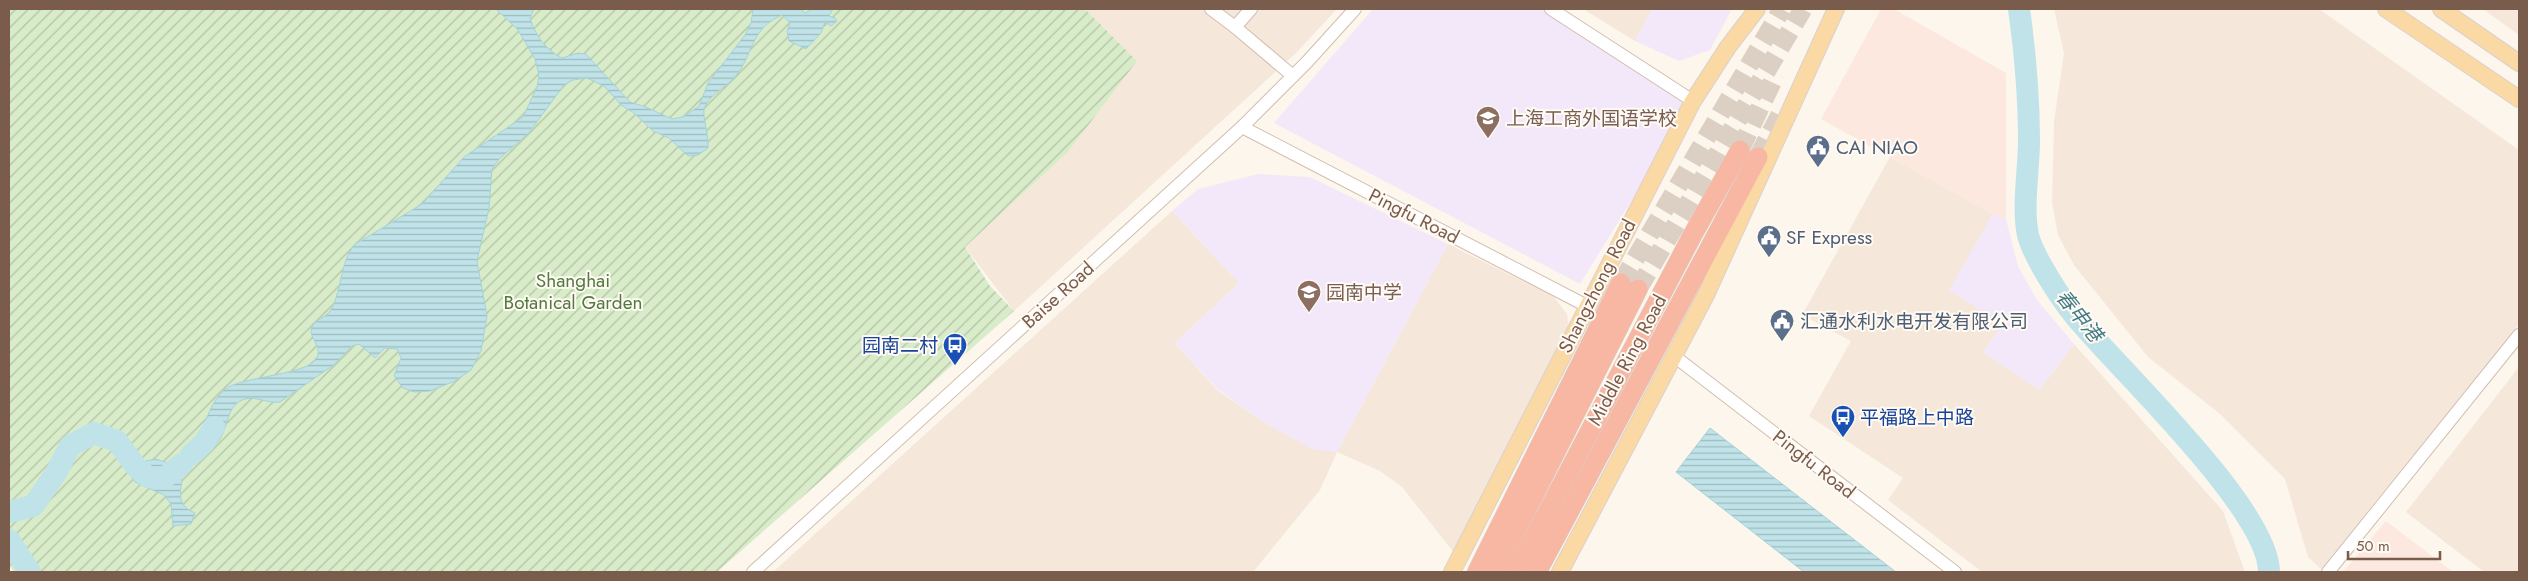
<svg xmlns="http://www.w3.org/2000/svg" width="2528" height="581" viewBox="0 0 2528 581" font-family="Jost,'Noto Sans SC',sans-serif">
<defs>
<pattern id="garden-furrows" width="10" height="10" patternUnits="userSpaceOnUse" patternTransform="scale(1.25)"><rect width="10" height="10" fill="#d8ecc9"/><path d="M-1 1l2-2M0 10L10 0M9 11l2-2" fill="none" stroke="#b4c2a5"/></pattern>
<pattern id="water-rules" width="6" height="5" patternUnits="userSpaceOnUse" patternTransform="scale(1.25)"><rect width="6" height="5" fill="#bfe3e8"/><path d="M0 2.5h6" fill="none" stroke="#a0bbbe"/></pattern>
</defs>
<rect width="100%" height="100%" fill="#fdf6ec"/>
<g fill="#f5e8da">
<polygon points="1085,9 1337,9 1297,52 1014,311 965,247 1068,152 1137,61"/>
<polygon points="1583,9 1652,9 1635,41"/>
<polygon points="2054,9 2319,9 2519,150 2519,324 2321,569 2308,557 2285,479 2220,414 2148,357 2074,265 2058,235 2052,202 2054,122 2064,53"/>
<polygon points="2483,9 2519,9 2519,35"/>
<polygon points="1890,157 1993,214 1950,290 2003,324 2039,390 2074,344 2223,511 2245,572 1982,572 1888,500 1903,478 1809,416 1851,341 1802,315"/>
<polygon points="1172,211 1239,283 1175,343 1217,390 1268,425 1337,452 1448,244 1553,296 1567,314 1569,329 1455,554 1402,487 1380,471 1337,452 1320,490 1253,572 773,572"/>
<polygon points="2519,367 2519,572 2484,572 2406,512"/>
</g>
<g fill="#fde8e0">
<polygon points="1881,9 1894,9 2006,73 2006,219 1993,214 1821,119"/>
<polygon points="2386,521 2453,572 2343,572"/>
</g>
<g fill="#f3e8fa">
<polygon points="1373,9 1553,9 1693,101 1580,284 1274,123"/>
<polygon points="1652,9 1732,9 1710,50 1679,61 1635,41"/>
<polygon points="1258,174 1310,177 1448,244 1337,452 1312,449 1268,425 1217,389 1175,343 1239,283 1172,211 1198,189"/>
<polygon points="1993,214 2006,219 2018,266 2037,300 2074,344 2039,390 1983,352 2003,324 1949,290"/>
</g>
<polygon fill="url(#garden-furrows)" points="9,9 1085,9 1137,61 1068,152 965,247 990,286 1014,311 717,572 14,572 9,565"/>
<g fill="url(#water-rules)" stroke="#a5d3da">
<path d="M 496,9 L 534,9 L 530,18 C 535,35 546,50 562,58 L 578,53 L 586,54 L 630,102 L 646,107 L 672,119 L 683,117 L 699,106 L 708,83 L 745,35 L 751,23 L 753,9 L 800,9 L 805,13 L 812,9 L 833,9 L 829,16 L 835,18 L 837,21 L 831,26 L 825,22 L 821,33 L 806,49 L 789,41 L 787,31 L 790,23 L 782,15 C 748,30 754,57 733,79 C 725,88 707,96 704,110 C 703,120 709,135 708,148 L 698,155 L 688,156 L 669,138 L 653,131 L 634,113 L 621,105 L 605,87 L 594,81 L 586,78 L 573,80 L 564,85 L 528,134 L 500,158 L 492,169 L 489,208 L 477,261 L 487,316 L 481,351 L 471,370 L 455,381 L 430,391 L 414,392 L 403,388 L 394,376 L 401,358 L 397,349 L 385,348 L 375,358 L 359,344 L 352,346 L 335,364 L 280,402 C 268,404 257,396 245,399 C 229,404 229,419 223,433 C 219,443 211,449 203,457 L 192,447 C 205,430 208,404 224,390 C 241,375 314,376 318,355 C 320,345 310,338 311,329 C 315,318 325,320 332,308 C 342,288 340,263 354,245 L 422,204 L 464,157 L 523,117 L 537,87 L 539,75 L 535,59 L 518,30 Z"/>
<polygon points="1710,428 1896,572 1804,572 1676,472"/>
<path d="M 156,459 L 168,463 L 182,481 C 179,497 179,506 195,513 L 191,524 L 173,526 L 171,504 L 164,495 L 135,482 L 128,472 L 134,463 Z"/>
</g>
<g fill="none" stroke-linecap="round" stroke-linejoin="round">
<g stroke="#bfe3e8" stroke-width="22">
<path d="M 2019,9 C 2025,52 2029,97 2029,141 C 2029,169 2022,207 2028,235 C 2033,256 2061,299 2075,316 C 2119,370 2269,509 2269,572"/>
<polyline points="191,455 204,443 214,427"/>
<polyline points="9,512 33,506 56,473 70,446 94,433 117,441 136,467 148,477 164,478 182,464"/>
<polyline points="9,540 30,572"/>
</g>
<g stroke="#dcd0c4" stroke-width="19" stroke-dasharray="19 9" stroke-linecap="butt">
<polyline points="1740,150 1776,74"/>
<polyline points="1758,157 1783,109"/>
<polyline points="1621,283 1782,9"/>
<polyline points="1638,289 1803,9"/>
</g>
<defs>
<g id="minor">
<polyline points="1211,9 1235,27 1251,9"/>
<polyline points="1551,9 1693,101"/>
<polyline points="1235,27 1293,76"/>
<polyline points="1242,127 1587,306"/>
<polyline points="1674,356 1955,572"/>
<polyline points="753,572 1242,127 1307,62 1355,9"/>
<polyline points="2328,572 2519,335"/>
</g>
<g id="major">
<polyline points="2386,9 2519,99"/>
<polyline points="2441,9 2519,63"/>
<polyline points="1452,572 1693,101 1728,47 1757,9"/>
<polyline points="1560,572 1706,295 1836,9"/>
</g>
<g id="highway">
<polyline points="1477,572 1621,283"/>
<polyline points="1495,572 1638,289"/>
<polyline points="1516,572 1692,236 1740,150"/>
<polyline points="1537,572 1758,157"/>
</g>
</defs>
<use href="#minor" stroke="#d1beb0" stroke-width="14"/>
<use href="#major" stroke="#dad1cd" stroke-width="18"/>
<use href="#highway" stroke="#dad1cd" stroke-width="20"/>
<use href="#minor" stroke="#fff" stroke-width="12"/>
<use href="#major" stroke="#fbd9a5" stroke-width="16"/>
<use href="#highway" stroke="#f7b7a3" stroke-width="19"/>
</g>
<defs>
<symbol id="school-pin" viewBox="-11 -11 22 30"><path d="M0 17L-7.5 6A9.5 9.5 0 1 1 7.5 6Z" fill="#8d6e63" stroke="#fffaf3"/><path d="M0-5L7-2L0 1L-7-2ZM-4 1L0 2.5L4 1V4Q0 6-4 4Z" fill="#fff"/></symbol>
<symbol id="civic-pin" viewBox="-11 -11 22 30"><path d="M0 17L-7.5 6A9.5 9.5 0 1 1 7.5 6Z" fill="#5c6f8a" stroke="#fffaf3"/><path d="M-.6-6.5H3V-4.5H.6V-3L4-1V1h2V6H-6V1h2V-1L-.6-3ZM-1.2 2.5V6h2.4V2.5Z" fill="#fff"/></symbol>
<symbol id="bus-pin" viewBox="-11 -11 22 30"><path d="M0 17L-7.5 6A9.5 9.5 0 1 1 7.5 6Z" fill="#1a4fb4" stroke="#fffaf3"/><path d="M-5-6H5V4H4V6H2V4H-2V6H-4V4H-5ZM-3.5-4V0h7V-4ZM-3.5 1.2v1.5H-2V1.2ZM2 1.2v1.5H3.5V1.2Z" fill="#fff"/></symbol>
</defs>
<g fill-rule="evenodd">
<use href="#school-pin" x="1474" y="104" width="28" height="38"/>
<use href="#civic-pin" x="1804" y="133" width="28" height="38"/>
<use href="#civic-pin" x="1755" y="223" width="28" height="38"/>
<use href="#school-pin" x="1295" y="278" width="28" height="38"/>
<use href="#civic-pin" x="1768" y="307" width="28" height="38"/>
<use href="#bus-pin" x="941" y="331" width="28" height="38"/>
<use href="#bus-pin" x="1829" y="403" width="28" height="38"/>
</g>
<g text-anchor="middle" dominant-baseline="central" stroke-width="4" stroke-linejoin="round" paint-order="stroke">
<g font-size="19" fill="#785e54" stroke="#fffaf3" text-anchor="start">
<text x="1506" y="118">上海工商外国语学校</text>
<text x="1326" y="292">园南中学</text>
</g>
<g font-size="19" fill="#4e5e75" stroke="#fffaf3" text-anchor="start">
<text x="1836" y="147">CAI NIAO</text>
<text x="1786" y="237">SF Express</text>
<text x="1800" y="321">汇通水利水电开发有限公司</text>
</g>
<g font-size="19" fill="#7a5c4d" stroke="#fffaf3">
<text transform="translate(1414 216) rotate(27)">Pingfu Road</text>
<text transform="translate(1597 286) rotate(-63)">Shangzhong Road</text>
<text transform="translate(1058 295) rotate(-42)">Baise Road</text>
<text transform="translate(1627 360) rotate(-62)">Middle Ring Road</text>
<text transform="translate(1814 464) rotate(38)">Pingfu Road</text>
</g>
<g font-size="19" fill="#537a41" stroke="#fffaf3">
<text x="573" y="280">Shanghai<tspan x="573" dy="22">Botanical Garden</tspan></text>
</g>
<g font-size="19" fill="#164399" stroke="#fffaf3" text-anchor="end">
<text x="938" y="345">园南二村</text>
<text x="1860" y="417" text-anchor="start">平福路上中路</text>
</g>
<g font-size="20" font-style="italic" fill="#437c86" stroke="#fffaf3">
<text transform="translate(2079 316) rotate(51)">春申港</text>
</g>
</g>
<rect width="2528" height="581" fill="none" stroke="#7a5c4d" stroke-width="20"/>
<path d="M2348 551v8h92v-8" fill="none" stroke="#7a5c4d" stroke-width="2.5"/>
<text x="2356" y="551" font-size="15" fill="#7a5c4d" stroke="#fffaf3" stroke-width="4" paint-order="stroke">50 m</text>
</svg>
